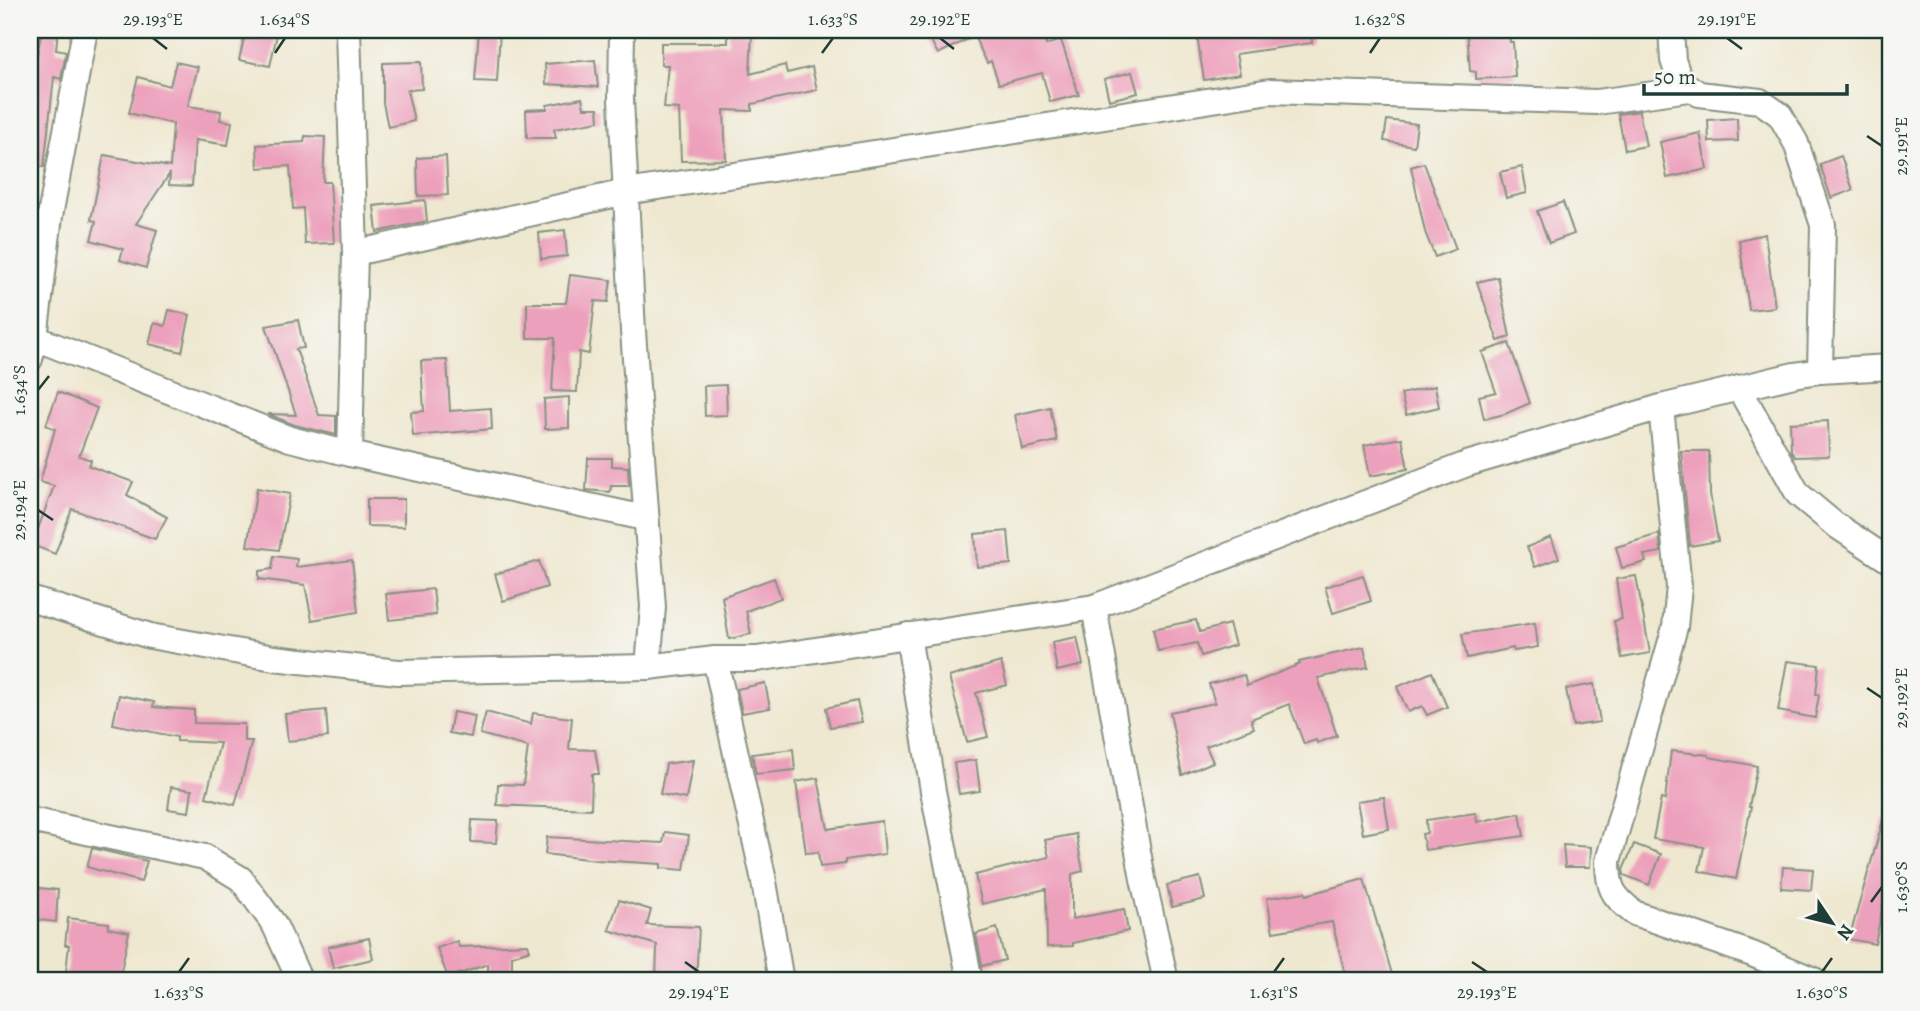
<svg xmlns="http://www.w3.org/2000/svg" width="1920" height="1011" viewBox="0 0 1920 1011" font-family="Alegreya,serif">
<rect width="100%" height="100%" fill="#f6f6f2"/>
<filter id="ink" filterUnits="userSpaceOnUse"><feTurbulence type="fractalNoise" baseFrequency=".0143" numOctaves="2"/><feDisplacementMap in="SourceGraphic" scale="14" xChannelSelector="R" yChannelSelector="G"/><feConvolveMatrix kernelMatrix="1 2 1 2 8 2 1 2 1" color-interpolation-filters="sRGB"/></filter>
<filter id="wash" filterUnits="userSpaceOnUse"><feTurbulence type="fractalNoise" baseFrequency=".00686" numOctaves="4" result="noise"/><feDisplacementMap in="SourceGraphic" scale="28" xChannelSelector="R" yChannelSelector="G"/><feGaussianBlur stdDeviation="1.57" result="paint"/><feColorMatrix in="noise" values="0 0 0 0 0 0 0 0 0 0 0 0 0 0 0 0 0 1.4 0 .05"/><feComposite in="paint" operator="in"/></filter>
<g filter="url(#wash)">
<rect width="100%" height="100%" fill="#efe8d0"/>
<g id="blocks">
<g fill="#eda0bc">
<polygon points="42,30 58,30 56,50 66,52 61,79 54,77 44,167 30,166 30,111 33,73"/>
<polygon points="246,30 278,30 270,66 239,60"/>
<polygon points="479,30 500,30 497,82 475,81"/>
<polygon points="925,30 1042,30 1046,45 1061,40 1079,95 1050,102 1042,73 999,84 991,61 987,63 974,36 938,54"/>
<polygon points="1196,30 1311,30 1312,43 1236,54 1240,74 1204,80"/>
<polygon points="1467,30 1509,30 1510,42 1513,42 1515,77 1476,79 1476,72 1470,71"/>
<polygon points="728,31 752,33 750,74 785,65 787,73 812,67 817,90 752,104 752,111 724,110 726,160 681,161 679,109 664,108 668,65 661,65 661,43 728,43"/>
<polygon points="595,60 598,87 546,84 545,64"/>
<polygon points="176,62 198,67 188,106 221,111 220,120 232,122 228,145 195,140 192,186 169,185 170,173 136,224 157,230 146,268 120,260 123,249 91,240 96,221 91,220 104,155 170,167 173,124 129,113 138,77 170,86"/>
<polygon points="421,62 422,89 407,90 414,121 388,127 383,103 383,63"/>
<polygon points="1132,72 1138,93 1109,100 1104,79"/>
<polygon points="582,98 584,108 598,108 599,121 554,129 556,138 527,138 526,110 547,109 547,105"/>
<polygon points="1639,111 1646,146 1625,150 1618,114"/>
<polygon points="1737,118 1738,141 1709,142 1708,120"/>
<polygon points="1387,120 1417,124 1414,146 1384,141"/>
<polygon points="1700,133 1707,169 1667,178 1660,142"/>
<polygon points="305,136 325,137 323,182 330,182 334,243 305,244 303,208 293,209 290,166 258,168 257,145 304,142"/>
<polygon points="446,156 448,195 418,196 417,158"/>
<polygon points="1841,156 1853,190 1831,198 1820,164"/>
<polygon points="1424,163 1456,249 1435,257 1425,232 1411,167"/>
<polygon points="1522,167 1527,193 1506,198 1500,172"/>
<polygon points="425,200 427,221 377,232 374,206"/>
<polygon points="1563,202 1574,234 1549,243 1537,211"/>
<polygon points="565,230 567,256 541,259 539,233"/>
<polygon points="1765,234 1775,307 1749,310 1739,240"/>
<polygon points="570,275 611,280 608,302 595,301 589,354 579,352 577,392 552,391 555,338 527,338 527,303 566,303"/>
<polygon points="1498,277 1510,337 1498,341 1477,282"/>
<polygon points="169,310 190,315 182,352 149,344 154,323 165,326"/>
<polygon points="298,320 304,348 296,349 319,415 336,416 336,435 295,425 268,414 296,415 266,326"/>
<polygon points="1509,343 1530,403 1505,414 1484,419 1479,396 1496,392 1482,352"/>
<polygon points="447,360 450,411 491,408 492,429 413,436 411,412 424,411 421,361"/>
<polygon points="726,385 727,415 705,416 704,386"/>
<polygon points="1435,386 1439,407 1406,415 1401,394"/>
<polygon points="58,392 97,408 79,456 91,460 89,466 133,482 127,495 167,517 155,539 72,509 55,554 32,545 54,486 40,482 55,429 46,425"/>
<polygon points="569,397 569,428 545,429 544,399"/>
<polygon points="1050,407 1057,441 1022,449 1015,415"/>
<polygon points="1828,421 1829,456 1795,457 1791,451 1790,423"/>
<polygon points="1402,438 1408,469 1370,476 1364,445"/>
<polygon points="1681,451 1709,451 1710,494 1718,541 1690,546"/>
<polygon points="588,458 612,458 612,466 628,467 629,486 611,486 610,492 586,490"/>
<polygon points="257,488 290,494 279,550 247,546"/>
<polygon points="367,499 404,499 404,527 367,526"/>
<polygon points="1008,531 1011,564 977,567 975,534"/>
<polygon points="1659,534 1661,552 1644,555 1646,562 1622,568 1616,547"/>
<polygon points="1551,537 1559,558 1535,567 1527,547"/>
<polygon points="274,556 297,559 296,567 352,560 358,612 312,620 305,585 259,579 259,571 272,569"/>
<polygon points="539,561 547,587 503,601 495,574"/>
<polygon points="1363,575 1371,601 1333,613 1325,587"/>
<polygon points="1636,576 1650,653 1622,658 1614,621 1622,619 1616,579"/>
<polygon points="774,578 781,598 746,611 751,634 729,639 722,597"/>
<polygon points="433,589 436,615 389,620 386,594"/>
<polygon points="1196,620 1200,632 1229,624 1235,645 1201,656 1197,643 1158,651 1153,629"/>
<polygon points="1535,623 1538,647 1514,651 1513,648 1467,658 1462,634"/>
<polygon points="1077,637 1083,665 1057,671 1052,642"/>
<polygon points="1364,647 1368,667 1318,678 1337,736 1317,743 1316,740 1304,744 1289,704 1251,719 1254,728 1206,746 1213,762 1182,775 1170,712 1215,703 1209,684 1244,675 1247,686 1300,664 1299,662"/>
<polygon points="1787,661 1819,665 1816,695 1819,695 1815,718 1778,711"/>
<polygon points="1001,662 1007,685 976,693 988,737 967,742 949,677"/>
<polygon points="1432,672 1447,707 1427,715 1422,706 1408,712 1397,687"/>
<polygon points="765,683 770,708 742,713 737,689"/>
<polygon points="1594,684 1600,722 1573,726 1566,689"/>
<polygon points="119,695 154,702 153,707 194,710 194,723 244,724 244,741 252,741 235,805 206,797 220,743 177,741 177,737 113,724"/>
<polygon points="857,701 862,722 830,727 826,708"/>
<polygon points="326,710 328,737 288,741 285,714"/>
<polygon points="453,712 475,716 471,737 449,733"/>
<polygon points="486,712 531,724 533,713 572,718 569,749 595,750 599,774 592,774 591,809 497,805 498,784 523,785 528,747 480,734"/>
<polygon points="793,749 795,770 756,774 752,754"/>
<polygon points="1671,751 1709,755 1709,757 1757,766 1749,807 1751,807 1736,879 1699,871 1704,847 1653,839 1661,799 1665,800"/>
<polygon points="693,760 686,799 660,794 666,764"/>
<polygon points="976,760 980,791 959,794 954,763"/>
<polygon points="818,778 828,829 882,821 885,854 845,860 845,864 820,867 818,852 806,853 796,782"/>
<polygon points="171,787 192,790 189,812 168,809"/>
<polygon points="1384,797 1389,829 1363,834 1357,801"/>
<polygon points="1476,813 1477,822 1520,813 1524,836 1425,850 1422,834 1427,833 1426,820"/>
<polygon points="1884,817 1890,818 1890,897 1885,895 1875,944 1849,939"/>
<polygon points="472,820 498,821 496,843 471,842"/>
<polygon points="665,832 689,835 684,870 661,868 661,864 596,860 545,854 547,837 663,843"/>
<polygon points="1076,834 1083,871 1072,874 1072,919 1124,909 1128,931 1073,943 1073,946 1047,947 1046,889 982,904 975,875 1049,857 1045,840"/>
<polygon points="1634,844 1661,854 1649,885 1624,875 1623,870"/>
<polygon points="1563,845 1591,847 1590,867 1565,867"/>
<polygon points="92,848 147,861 141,882 87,867"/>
<polygon points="1783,867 1813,869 1811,890 1781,888"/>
<polygon points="1200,877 1205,899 1172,907 1167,885"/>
<polygon points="1364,879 1394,981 1347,981 1332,922 1273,932 1267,898 1305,892 1306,895"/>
<polygon points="30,887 58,890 56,922 30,919"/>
<polygon points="619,900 651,910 647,925 699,927 696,981 656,981 657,945 609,930"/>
<polygon points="68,918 109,923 108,928 129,932 119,981 65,981 69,945 65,945"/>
<polygon points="997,928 1005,960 982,966 976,934"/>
<polygon points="369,938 373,959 333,968 328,947"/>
<polygon points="457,941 459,947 528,944 530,950 512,956 512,978 488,979 488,964 448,978 437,948"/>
</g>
</g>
</g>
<g filter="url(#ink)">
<use href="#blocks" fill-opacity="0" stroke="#879282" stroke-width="2"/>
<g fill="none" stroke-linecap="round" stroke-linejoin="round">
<defs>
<g id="minor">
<polyline points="348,30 355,253 350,454"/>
<polyline points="622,30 621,100 633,331 653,607 648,667"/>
<polyline points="1671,30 1673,60 1680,81 1699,94 1760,101 1780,115 1796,143 1823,225 1820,371"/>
<polyline points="355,253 626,192 1270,91 1597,102 1689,89"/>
<polyline points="35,338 290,439 350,454 645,518"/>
<polyline points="30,359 35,338 50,216 85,30"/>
<polyline points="1739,388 1798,494 1834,524 1890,561"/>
<path d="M 1661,407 L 1679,587 L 1675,627 L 1608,861 C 1608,889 1613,896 1634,913 L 1752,954 L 1816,981"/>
<polyline points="30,599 150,636 274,658 398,672 648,667 715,659 757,659 1094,607 1467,464 1661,407 1794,375 1820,371 1890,367"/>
<polyline points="1094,607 1143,879 1166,981"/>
<polyline points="908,635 933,791 970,981"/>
<polyline points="715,659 763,876 781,981"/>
<polyline points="30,820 205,857 241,879 274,924 300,981"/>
</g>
</defs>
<use href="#minor" stroke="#879282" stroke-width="28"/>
<use href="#minor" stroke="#fff" stroke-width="24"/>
</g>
</g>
<path fill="none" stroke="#1f3d34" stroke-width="2.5" d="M 153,38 L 167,49M 940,38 L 954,49M 1727,38 L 1742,49M 275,53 L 285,38M 822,53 L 833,38M 1370,53 L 1380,38M 1867,136 L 1882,146M 38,390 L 49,376M 38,510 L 53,520M 1867,688 L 1882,698M 1871,902 L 1882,887M 685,962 L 699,972M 1472,962 L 1487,972M 179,972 L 189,958M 1274,972 L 1284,958M 1822,972 L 1832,958"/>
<rect width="1920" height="1011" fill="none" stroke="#f6f6f2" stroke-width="77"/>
<g transform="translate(1832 923) rotate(125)" stroke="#f6f6f2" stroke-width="5" paint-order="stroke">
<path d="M0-5L12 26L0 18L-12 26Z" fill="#1f3d34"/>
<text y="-10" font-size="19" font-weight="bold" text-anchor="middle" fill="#1f3d34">N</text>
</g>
<path d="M1644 84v10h203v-10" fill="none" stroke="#1f3d34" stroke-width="3.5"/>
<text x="1654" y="84" font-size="21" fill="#1f3d34" stroke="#f6f6f2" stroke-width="5" paint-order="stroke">50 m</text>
<rect x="38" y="38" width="1844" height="934" fill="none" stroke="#1f3d34" stroke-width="2.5"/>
<g font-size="18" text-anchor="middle" fill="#1f3d34">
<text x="153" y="25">29.193°E</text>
<text x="285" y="25">1.634°S</text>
<text x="833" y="25">1.633°S</text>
<text x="940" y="25">29.192°E</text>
<text x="1380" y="25">1.632°S</text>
<text x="1727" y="25">29.191°E</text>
<text transform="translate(1901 146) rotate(-90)" y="6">29.191°E</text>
<text transform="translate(19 390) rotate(-90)" y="6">1.634°S</text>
<text transform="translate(19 510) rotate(-90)" y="6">29.194°E</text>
<text transform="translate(1901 698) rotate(-90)" y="6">29.192°E</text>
<text transform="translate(1901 887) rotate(-90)" y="6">1.630°S</text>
<text x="179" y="998">1.633°S</text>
<text x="699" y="998">29.194°E</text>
<text x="1274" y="998">1.631°S</text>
<text x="1487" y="998">29.193°E</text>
<text x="1822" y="998">1.630°S</text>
</g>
</svg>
